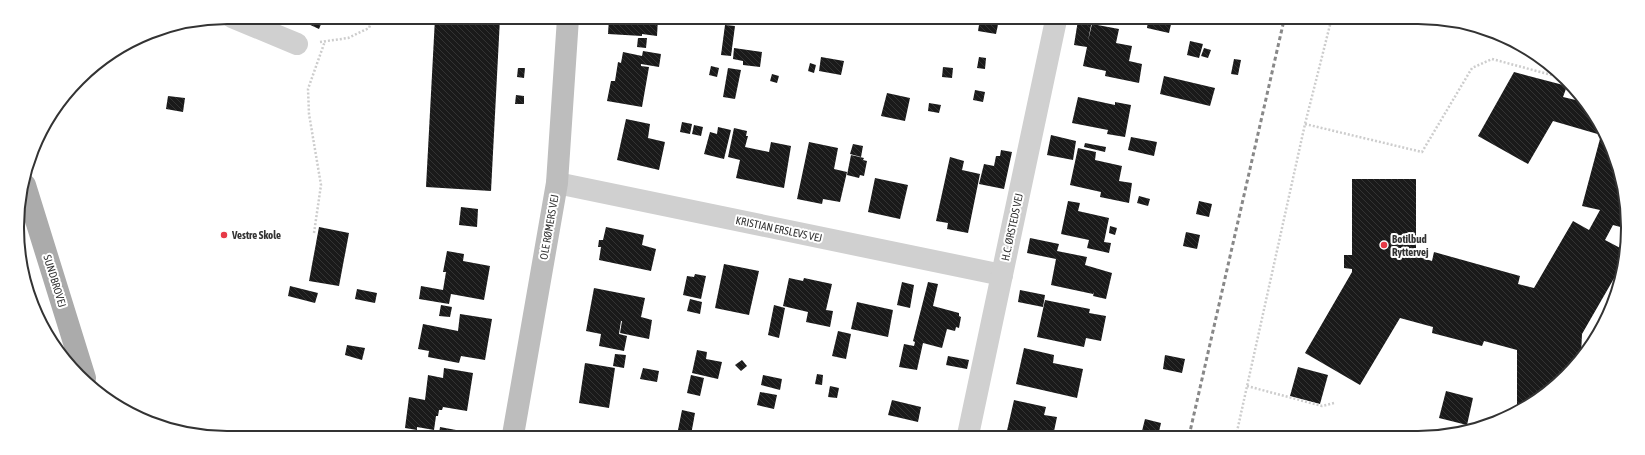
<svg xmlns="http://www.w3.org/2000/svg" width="1645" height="455" viewBox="0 0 1645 455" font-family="'Asap Condensed',sans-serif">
<defs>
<pattern id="building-back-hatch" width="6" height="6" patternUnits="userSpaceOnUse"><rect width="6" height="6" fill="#1a1a1a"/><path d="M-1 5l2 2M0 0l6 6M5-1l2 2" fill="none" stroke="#333"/></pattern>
</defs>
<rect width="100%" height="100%" fill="#fff"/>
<g fill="url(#building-back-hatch)">
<polygon points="293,17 324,17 319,29"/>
<polygon points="435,18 500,18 491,191 426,187"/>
<polygon points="609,18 658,18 657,36 642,34 642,36 608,34"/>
<polygon points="980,19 999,20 996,34 978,31"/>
<polygon points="1078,20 1092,20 1088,41 1092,24 1119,29 1116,43 1132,46 1129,61 1142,64 1139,83 1105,76 1106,71 1083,66 1087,47 1074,45"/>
<polygon points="1148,20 1172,20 1169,33 1147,28"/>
<polygon points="725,25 735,26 731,56 721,55"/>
<polygon points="638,38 647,38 646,48 637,47"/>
<polygon points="1190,41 1203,44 1199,58 1187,55"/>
<polygon points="734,48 762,52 760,67 743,65 743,61 733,59"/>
<polygon points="1204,48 1211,50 1208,58 1201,56"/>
<polygon points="643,51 661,54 659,67 641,64 641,66 649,67 642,107 607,101 611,81 615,81 618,62 621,63 623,52 642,56"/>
<polygon points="821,57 844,61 841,75 819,71"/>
<polygon points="979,57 986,58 985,69 977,68"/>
<polygon points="1234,59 1241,60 1238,75 1231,74"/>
<polygon points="810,63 816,65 814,73 808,71"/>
<polygon points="711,66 719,68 717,77 709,75"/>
<polygon points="943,67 953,68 952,78 942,77"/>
<polygon points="518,68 525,68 524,78 517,77"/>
<polygon points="728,68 741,70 735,99 723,97"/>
<polygon points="1514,72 1567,86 1563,97 1584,102 1592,110 1624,186 1624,228 1613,225 1605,240 1624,250 1624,261 1582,334 1581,355 1556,386 1517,412 1517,350 1484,341 1482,346 1432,333 1433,327 1400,318 1360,385 1305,353 1352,272 1352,269 1344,268 1344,255 1352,255 1352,179 1416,179 1416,256 1432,261 1434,252 1520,276 1518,284 1534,288 1573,221 1589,230 1600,210 1582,206 1601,135 1553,121 1528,164 1478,136"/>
<polygon points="772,74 779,76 777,83 770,81"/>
<polygon points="1164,76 1215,88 1210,106 1160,94"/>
<polygon points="975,90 985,92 983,102 973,100"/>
<polygon points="887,93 910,98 905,121 881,116"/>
<polygon points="516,95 524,96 524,104 515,104"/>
<polygon points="168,96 185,98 183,112 166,109"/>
<polygon points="1078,97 1115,105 1115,102 1131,105 1125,137 1107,134 1108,130 1072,123"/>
<polygon points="929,103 941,105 939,113 928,111"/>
<polygon points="626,119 650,124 648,138 665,142 659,170 617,160"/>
<polygon points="682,122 692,124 690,134 680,132"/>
<polygon points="694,125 703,127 701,136 692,134"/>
<polygon points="718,127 731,130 724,159 704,154 710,132 717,134"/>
<polygon points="734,128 747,131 746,136 748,136 745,147 769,152 771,142 791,146 784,188 736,178 740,160 728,157"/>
<polygon points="1051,135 1076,141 1073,160 1047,155"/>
<polygon points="1131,137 1157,142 1154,156 1128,150"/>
<polygon points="809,142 838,148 834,169 847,172 840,202 823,199 822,204 797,199"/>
<polygon points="1085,143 1106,147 1105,152 1084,147"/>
<polygon points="853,144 863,146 861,157 850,154"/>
<polygon points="1078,148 1096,152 1095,160 1122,166 1119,181 1132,183 1129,203 1100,197 1101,192 1070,185"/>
<polygon points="1001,150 1012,152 1004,189 979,184 984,164 994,166 996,156 1000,156"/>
<polygon points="851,155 864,158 863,160 867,161 864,176 860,175 859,178 847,175"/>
<polygon points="950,157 964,161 962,170 980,174 968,233 947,229 948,223 936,221"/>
<polygon points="875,178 908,185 900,219 868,212"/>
<polygon points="1139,196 1150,199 1148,206 1137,203"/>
<polygon points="1068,201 1080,203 1078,211 1109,218 1104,242 1111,243 1109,253 1087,248 1089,240 1061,234"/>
<polygon points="1199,201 1212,204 1209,217 1196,214"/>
<polygon points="461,207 478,209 477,227 459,225"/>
<polygon points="1110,226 1117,228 1115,235 1109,233"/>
<polygon points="319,227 349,233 339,286 309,281"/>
<polygon points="606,227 644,235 642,245 656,249 651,271 599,260 601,247 598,247 599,240 603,240"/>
<polygon points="1186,232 1200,235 1197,249 1183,246"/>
<polygon points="1030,238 1059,244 1057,251 1087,257 1085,265 1112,273 1106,299 1093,296 1094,292 1093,294 1051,285 1056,259 1027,253"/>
<polygon points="447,251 464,254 463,261 490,266 484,300 451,294 449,304 419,299 421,286 443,290 446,272 443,272"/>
<polygon points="724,264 759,271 749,315 715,308"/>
<polygon points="695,274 706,276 701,299 683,295 687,276 694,277"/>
<polygon points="789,278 803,281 804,278 832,284 826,310 833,311 830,327 806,322 808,312 783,306"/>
<polygon points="902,282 914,285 910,308 897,305"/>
<polygon points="928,282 938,284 933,306 959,313 959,316 961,317 959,328 956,327 955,331 947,329 942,348 923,343 917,370 899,367 904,344 914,346 915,342 913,341"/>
<polygon points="290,286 318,293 315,303 288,296"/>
<polygon points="594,288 645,298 641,317 652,320 649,339 620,333 622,321 621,321 619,334 627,336 624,351 599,346 601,334 586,331"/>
<polygon points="357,289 377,293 375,303 355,299"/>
<polygon points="1020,290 1045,295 1043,307 1018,302"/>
<polygon points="690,299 702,302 700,314 687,311"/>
<polygon points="1045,300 1090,309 1089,313 1106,316 1101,341 1086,338 1084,347 1037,337"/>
<polygon points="857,302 893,310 888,337 851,329"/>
<polygon points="441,305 452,307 450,317 439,316"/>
<polygon points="774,305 785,308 779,338 768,335"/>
<polygon points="460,314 492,319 485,360 461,356 459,363 428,357 429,351 418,349 423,324 458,331"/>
<polygon points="838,331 851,334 846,359 832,356"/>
<polygon points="347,345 365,348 362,360 345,355"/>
<polygon points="1024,348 1054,355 1053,363 1083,369 1077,398 1016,384"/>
<polygon points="697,350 707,352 706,359 722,362 718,379 692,373"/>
<polygon points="615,354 626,355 624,368 613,366"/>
<polygon points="1165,355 1185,359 1182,373 1163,369"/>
<polygon points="948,356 969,360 967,369 946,365"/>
<polygon points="742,360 747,366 741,371 735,365"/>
<polygon points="585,363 615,368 609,408 579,403"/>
<polygon points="1298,367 1328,375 1320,404 1290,396"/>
<polygon points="444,368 473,373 467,411 443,407 442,410 439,410 438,416 436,416 434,430 417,427 417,430 405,428 409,397 425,400 428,375 443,378"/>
<polygon points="643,368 659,371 657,382 640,379"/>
<polygon points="817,374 823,375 822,385 815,384"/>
<polygon points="691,375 704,378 700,396 687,393"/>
<polygon points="763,375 782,379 780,390 761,385"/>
<polygon points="830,386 839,388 837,398 828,397"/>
<polygon points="1446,391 1473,398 1467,425 1439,418"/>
<polygon points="760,392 777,395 774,409 757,405"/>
<polygon points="892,400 921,407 918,422 888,415"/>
<polygon points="1014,400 1046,407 1044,415 1057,417 1053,436 1006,435"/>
<polygon points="682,410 695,413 691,435 677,435"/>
<polygon points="1145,419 1161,423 1158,436 1141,435"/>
<polygon points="440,427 472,433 472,435 439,434"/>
</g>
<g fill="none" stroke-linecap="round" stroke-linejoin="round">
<g stroke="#cdcdcd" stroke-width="2.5" stroke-dasharray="2 2" stroke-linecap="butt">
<polyline points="320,42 348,38 369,28 373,17"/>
<polyline points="1305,124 1422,152 1472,68 1492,59 1559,77"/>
<polyline points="314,233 321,185 309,114 308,89 325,41"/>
<polyline points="1247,386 1322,406 1334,403"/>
<polyline points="1236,436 1305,124 1331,21"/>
</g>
<g stroke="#d0d0d0" stroke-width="22">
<polyline points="232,17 297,44"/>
<polyline points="557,183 1002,275"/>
<polyline points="968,435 1056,20"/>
</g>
<polyline stroke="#bdbdbd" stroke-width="22" points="513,435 557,183 568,18"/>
<polyline stroke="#ababab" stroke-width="22" points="25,185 85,378"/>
<polyline stroke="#888" stroke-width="3" stroke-dasharray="4 3" stroke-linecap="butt" points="1189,436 1284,20"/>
</g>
<g fill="#e63946" stroke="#fff" stroke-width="1.5">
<circle cx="224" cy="235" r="4"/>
<circle cx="1384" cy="245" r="4"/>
</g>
<g text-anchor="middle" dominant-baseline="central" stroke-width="4" stroke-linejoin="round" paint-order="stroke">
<g font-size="11" fill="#333" stroke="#fff">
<text transform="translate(549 227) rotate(-80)">OLE RØMERS VEJ</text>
<text transform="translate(1012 227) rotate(-78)">H.C. ØRSTEDS VEJ</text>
<text transform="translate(779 229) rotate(12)">KRISTIAN ERSLEVS VEJ</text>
<text transform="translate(55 281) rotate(73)">SUNDBROVEJ</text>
</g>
<g font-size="11" font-weight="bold" fill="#333" stroke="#fff" text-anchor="start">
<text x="232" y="235">Vestre Skole</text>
<text x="1392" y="239">Botilbud<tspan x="1392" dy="13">Ryttervej</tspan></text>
</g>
</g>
<path d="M0 0H1645V455H0ZM227 24H1418A203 203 0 0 1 1621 227V228A203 203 0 0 1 1418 431H227A203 203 0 0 1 24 228V227A203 203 0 0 1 227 24Z" fill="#fff" fill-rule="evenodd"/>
<path fill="none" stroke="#333" stroke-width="2" d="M227 24H1418A203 203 0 0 1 1621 227V228A203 203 0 0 1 1418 431H227A203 203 0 0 1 24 228V227A203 203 0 0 1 227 24Z"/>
</svg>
